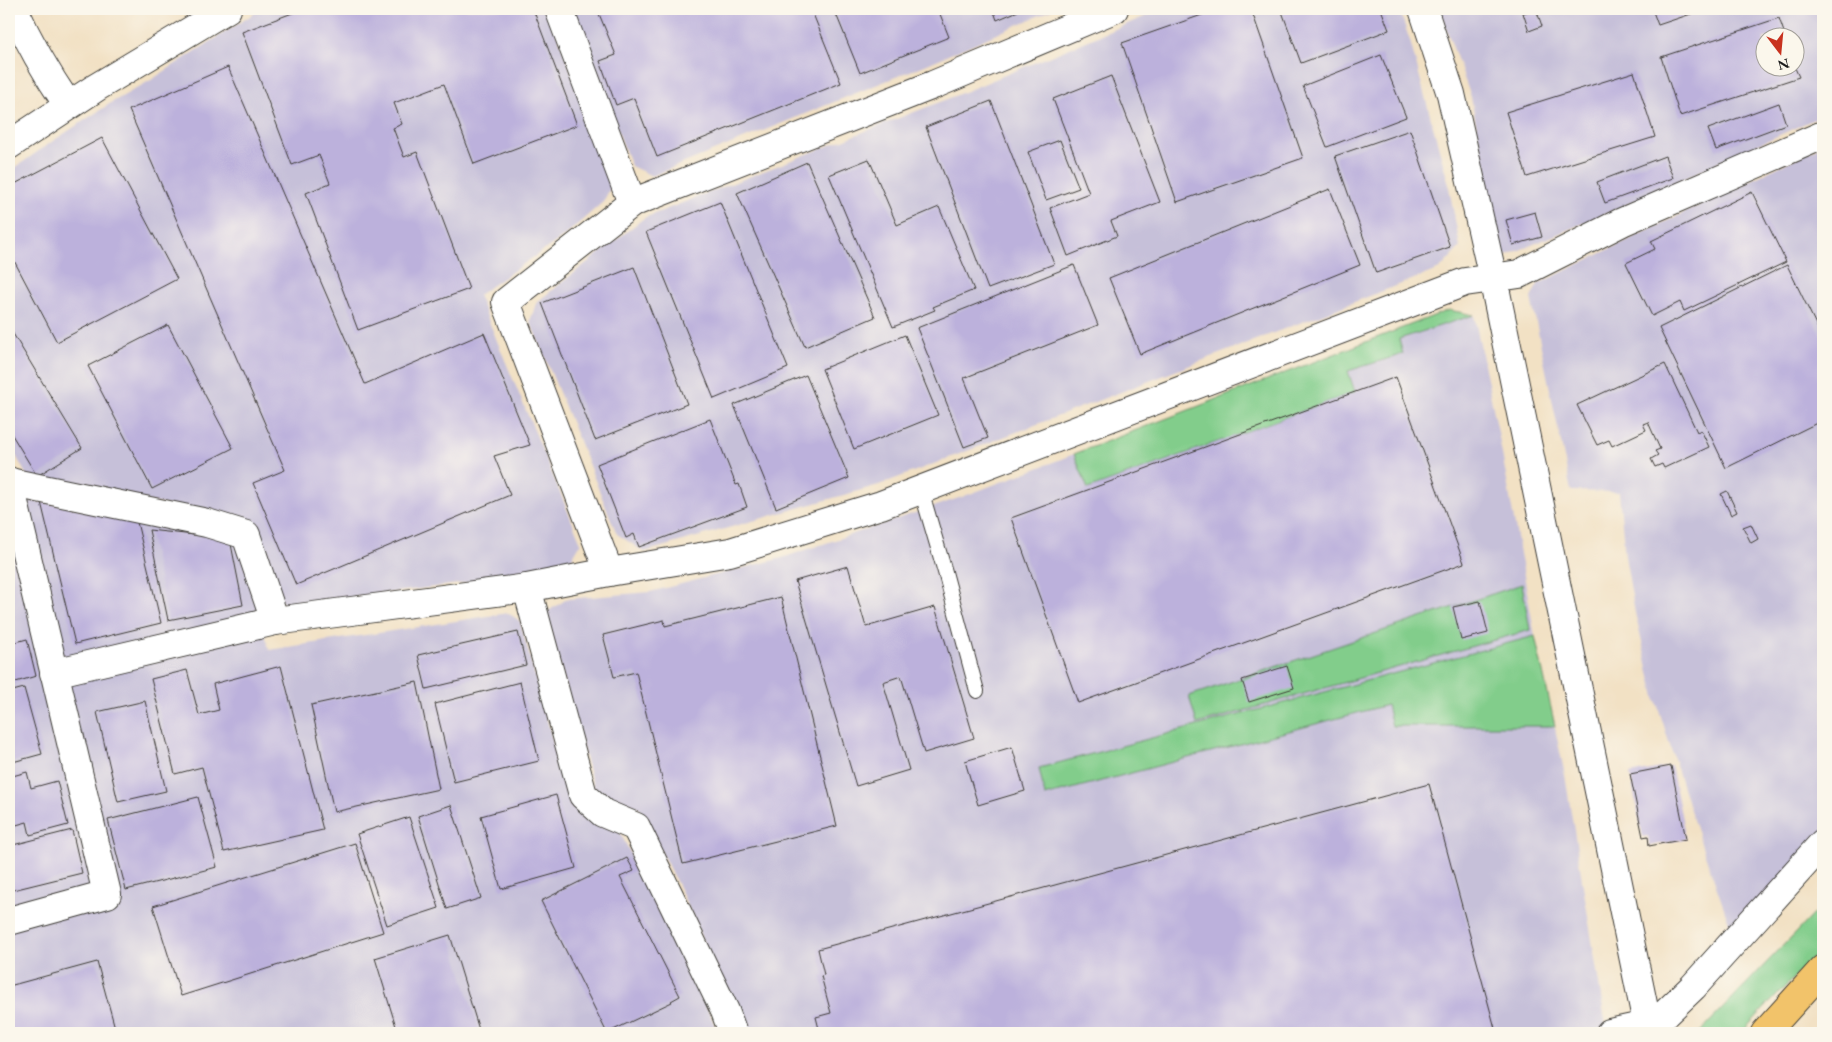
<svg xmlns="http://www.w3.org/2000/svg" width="1832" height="1042" viewBox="0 0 1832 1042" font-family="'EB Garamond',serif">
<rect width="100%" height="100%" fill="#fbf7ec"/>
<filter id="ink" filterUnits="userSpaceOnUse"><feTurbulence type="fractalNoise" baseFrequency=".02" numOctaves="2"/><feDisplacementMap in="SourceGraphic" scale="10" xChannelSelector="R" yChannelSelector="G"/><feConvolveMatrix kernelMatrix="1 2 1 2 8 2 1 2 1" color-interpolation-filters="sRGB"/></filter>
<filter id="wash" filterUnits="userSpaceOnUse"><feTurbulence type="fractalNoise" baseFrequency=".0096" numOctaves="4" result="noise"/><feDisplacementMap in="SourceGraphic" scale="20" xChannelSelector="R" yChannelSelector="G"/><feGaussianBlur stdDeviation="1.12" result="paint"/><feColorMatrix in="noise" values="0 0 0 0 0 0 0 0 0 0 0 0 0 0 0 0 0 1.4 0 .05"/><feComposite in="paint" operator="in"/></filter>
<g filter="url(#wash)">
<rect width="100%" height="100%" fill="#f2e1c4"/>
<g fill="#c6c0d9" fill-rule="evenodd">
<polygon points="261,9 548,9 613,183 603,202 563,237 478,295 581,543 569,563 521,576 287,606 272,595 251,523 27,476 9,443 9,172 50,143 111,103 151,80"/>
<polygon points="572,9 1054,9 925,65 652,176 631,166"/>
<polygon points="1163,9 1399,9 1410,41 1448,182 1460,247 1440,269 879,485 644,552 617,534 530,321 537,302 644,218 940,102"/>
<path d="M 1439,9 L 1823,9 L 1823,115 L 1615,210 L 1498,259 L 1496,235 L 1471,97 ZM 1764,38 L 1794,38 L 1794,68 L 1764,68 Z"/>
<polygon points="1823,145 1823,838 1732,931 1695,826 1655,697 1635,613 1625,556 1619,492 1571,491 1531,298 1538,284"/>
<polygon points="1449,310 1474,315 1499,437 1535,636 1565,775 1607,1033 742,1033 682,893 638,807 609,807 594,789 545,613 567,599 650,592 782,558 962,497"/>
<polygon points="9,499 41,502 237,538 244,546 269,650 508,613 520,621 560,767 574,802 620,832 710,1014 718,1033 9,1033"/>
</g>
<g fill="#82cd8b" stroke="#4f7454">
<polygon points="1449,310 1474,315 1399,339 1403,354 1348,371 1355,392 1088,489 1074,454"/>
<polygon points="1522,584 1530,630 1197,724 1189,696"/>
<polygon points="1535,636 1555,726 1392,726 1387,705 1045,796 1039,768"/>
<polygon points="1823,904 1823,947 1741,1033 1699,1033"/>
</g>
<g id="blocks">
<g fill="#bcb1dc">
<polygon points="303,9 533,9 577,125 474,164 444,84 394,103 402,124 393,128 404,157 417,152 469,289 358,330 306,193 330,183 319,155 292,165 242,32"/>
<polygon points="597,9 811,9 841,83 657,157 634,98 616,105 600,61 616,55"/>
<polygon points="834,9 938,9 949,37 860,73"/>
<polygon points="993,9 1017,9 1018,11 997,20"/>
<polygon points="1219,9 1251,9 1303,158 1177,202 1122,43"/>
<polygon points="1281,9 1381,9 1389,30 1301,63"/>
<polygon points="1536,9 1542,26 1529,31 1523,13"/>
<polygon points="1652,9 1706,9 1658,25"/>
<polygon points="1779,18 1786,38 1764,38 1764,68 1795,68 1799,77 1680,116 1661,57"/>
<polygon points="1381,55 1406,117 1327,147 1303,86"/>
<polygon points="228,67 365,384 484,333 530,445 494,456 510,495 296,585 253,483 285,470 129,110"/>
<polygon points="1634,72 1655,137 1527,177 1506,112"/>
<polygon points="1111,76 1160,202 1111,221 1117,236 1068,256 1050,208 1089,193 1053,99"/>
<polygon points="991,101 1054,264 988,289 926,127"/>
<polygon points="1779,103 1786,124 1716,150 1708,129"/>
<polygon points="1410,130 1450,247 1376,273 1335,156"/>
<polygon points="102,138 177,279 57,342 9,251 9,187"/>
<polygon points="1060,140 1079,188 1046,200 1028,152"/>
<polygon points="1665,156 1673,178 1605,203 1597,182"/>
<polygon points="869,159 897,225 939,207 974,290 933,307 935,310 893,327 829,175"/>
<polygon points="807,162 875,317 805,347 737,193"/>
<polygon points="1330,189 1360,265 1140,354 1109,278"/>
<polygon points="1752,192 1786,262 1684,311 1680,302 1652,316 1626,263 1655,249 1651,241"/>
<polygon points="720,202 788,368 714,399 646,232"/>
<polygon points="1535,212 1542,237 1513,245 1506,220"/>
<polygon points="1074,265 1098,325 964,378 988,438 964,447 917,328"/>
<polygon points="1787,265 1823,339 1823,420 1726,468 1659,328"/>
<polygon points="634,267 687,404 595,440 542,303"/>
<polygon points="168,325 233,448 152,489 88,366"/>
<polygon points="9,327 82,448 37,476 9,430"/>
<polygon points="905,335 938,415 854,449 822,369"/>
<polygon points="1665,364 1697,432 1701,430 1709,447 1664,468 1662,464 1655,467 1651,459 1658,455 1655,451 1660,449 1648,422 1643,424 1646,430 1612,446 1609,440 1597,445 1577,405"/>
<polygon points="806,375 849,478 776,508 734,405"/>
<polygon points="1396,377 1464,563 1078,703 1011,518"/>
<polygon points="710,419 736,485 739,484 747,507 639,547 634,534 626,538 597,464"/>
<polygon points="1727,491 1737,512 1731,515 1721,494"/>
<polygon points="41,502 136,518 161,623 75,644"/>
<polygon points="1751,524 1758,539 1751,543 1743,527"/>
<polygon points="149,530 230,539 243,605 168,620"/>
<polygon points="848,566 866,627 935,607 974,738 924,753 901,676 883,682 909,770 856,786 795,581"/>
<polygon points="781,597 837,826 683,864 636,672 614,677 603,635 664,620 665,626"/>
<polygon points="1480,601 1488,633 1461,640 1453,607"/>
<polygon points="518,632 526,665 426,689 418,655"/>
<polygon points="27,639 36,676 9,684 9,644"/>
<polygon points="281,666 323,830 224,852 202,767 175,774 151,679 187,670 199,715 219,710 213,684"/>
<polygon points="1287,666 1294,688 1249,702 1242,680"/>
<polygon points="417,682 439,789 334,812 311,705"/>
<polygon points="520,682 539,761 454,782 435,704"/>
<polygon points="24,688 42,754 9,763 9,692"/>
<polygon points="145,701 166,791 118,802 97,712"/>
<polygon points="1012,747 1025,791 978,805 965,761"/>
<polygon points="1671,766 1686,839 1649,846 1648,836 1643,837 1630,774"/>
<polygon points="27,772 31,788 57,781 68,825 30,835 27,822 9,827 9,777"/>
<polygon points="1429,784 1496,1032 1490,1033 820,1033 816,1017 831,1013 821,976 824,975 818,949"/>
<polygon points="556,795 576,868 501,889 481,816"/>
<polygon points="198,797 217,867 126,890 108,820"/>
<polygon points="451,805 481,898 447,909 418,816"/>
<polygon points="409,817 439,908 387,925 357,834"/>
<polygon points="72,830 82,873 9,891 9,846"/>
<polygon points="355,843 383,932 181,996 153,906"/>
<polygon points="627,858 634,871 620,877 680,996 671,1001 672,1002 607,1033 541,901"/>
<polygon points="450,935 480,1033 398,1033 375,958"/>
<polygon points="97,962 115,1028 97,1033 9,1033 9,986"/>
</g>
</g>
</g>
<g filter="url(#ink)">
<use href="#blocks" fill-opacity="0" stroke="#3c3a35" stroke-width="1"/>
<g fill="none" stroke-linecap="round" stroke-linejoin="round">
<defs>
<polyline id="service" points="921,490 945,572 977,691"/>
<g id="minor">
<polyline points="559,9 632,203"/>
<polyline points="9,481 107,894 9,921"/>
<polyline points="9,482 207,523 246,535 275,621"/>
<polyline points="609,572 506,302 632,203 933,85 1114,9"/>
<polyline points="527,588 583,795 603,813 636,827 725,1011 733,1033"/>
<polyline points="54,673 275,621 527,588 609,572 730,552 881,505 1465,282 1493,278"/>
</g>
<g id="tertiary">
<path d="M 14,9 C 29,43 47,74 68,105"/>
<polyline points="1423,9 1451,94 1493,278 1649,1033"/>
<polyline points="9,145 97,87 227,9"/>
<polyline points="1493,278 1519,274 1622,222 1823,135"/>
<polyline points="1610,1033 1647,1025 1666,1013 1693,987 1823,843"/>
</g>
<polyline id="motorway" points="1765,1033 1823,969"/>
</defs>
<use href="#service" stroke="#3c3a35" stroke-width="16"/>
<use href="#minor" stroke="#3c3a35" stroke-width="30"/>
<use href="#tertiary" stroke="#3c3a35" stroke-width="30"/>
<use href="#motorway" stroke="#3c3a35" stroke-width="30"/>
<use href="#service" stroke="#fff" stroke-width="14"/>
<use href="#minor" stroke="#fff" stroke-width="28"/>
<use href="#tertiary" stroke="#fff" stroke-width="28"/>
<use href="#motorway" stroke="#f2c36a" stroke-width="28"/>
</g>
</g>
<rect width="1832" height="1042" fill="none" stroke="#fbf7ec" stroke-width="30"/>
<g transform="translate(1780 52) rotate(164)"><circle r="24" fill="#fbf7ec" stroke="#a29f99"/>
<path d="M0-4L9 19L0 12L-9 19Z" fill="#c8321e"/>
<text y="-8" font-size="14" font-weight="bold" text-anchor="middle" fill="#1c1c1c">N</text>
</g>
</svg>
